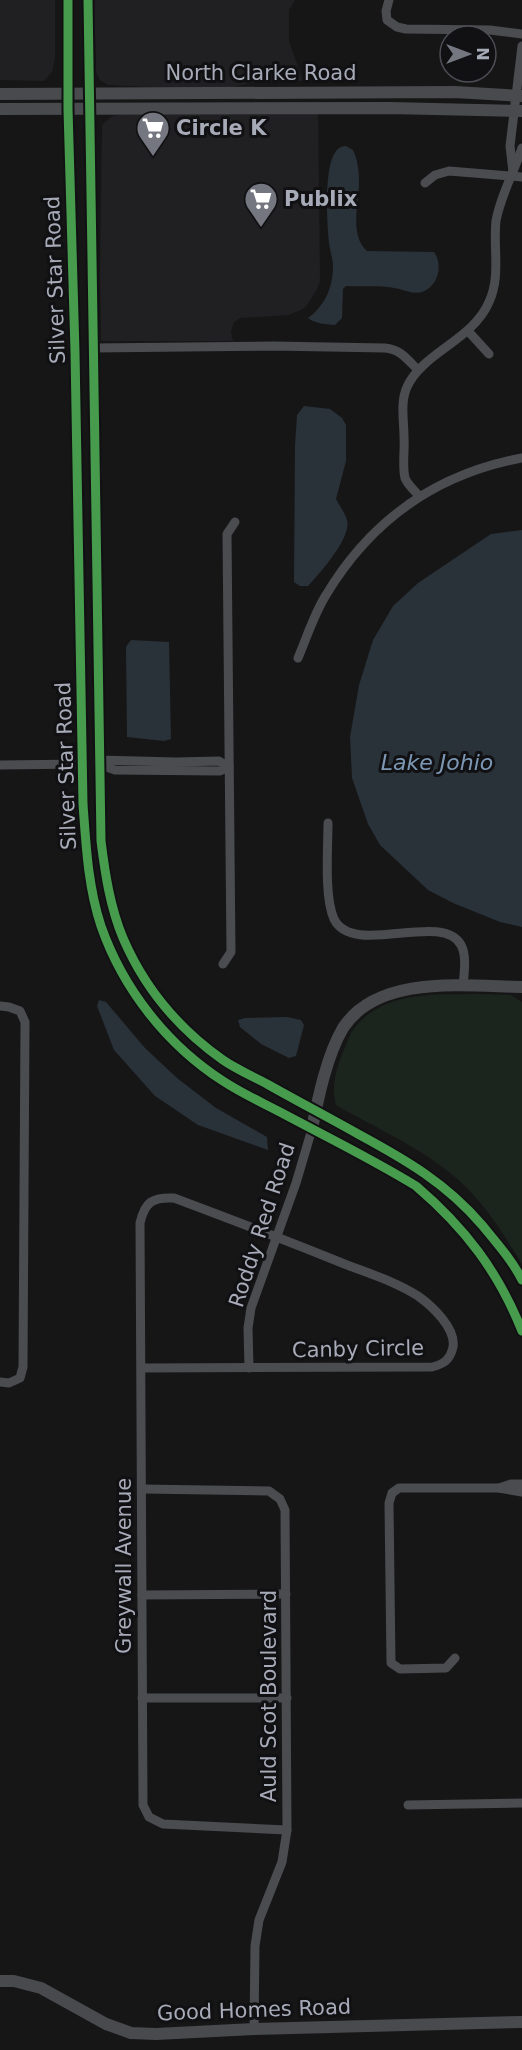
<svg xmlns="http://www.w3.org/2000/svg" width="522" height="2050" viewBox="0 0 522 2050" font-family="'DejaVu Sans',sans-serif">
<rect width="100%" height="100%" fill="#161617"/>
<g fill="#202023">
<polygon points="0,0 55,0 55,57 52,72 44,81 0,80"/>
<polygon points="94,0 295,0 289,10 289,41 303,81 257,82 231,87 200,89 108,85 100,80 96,72"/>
<polygon points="318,112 320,281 316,291 305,308 289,315 241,318 234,322 231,332 233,341 101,341 100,273 102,125 111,117 122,113"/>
</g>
<path fill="#1c241e" d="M 479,994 L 511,995 L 522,1002 L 522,1264 C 505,1236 488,1209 465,1186 C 429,1151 379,1130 336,1105 C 331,1086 336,1070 343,1052 C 347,1044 349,1034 355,1027 C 386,990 435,995 479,994 Z"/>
<g fill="#293139">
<path d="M 346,146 L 353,150 C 358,161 359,171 359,183 C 359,203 349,235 367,251 L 434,252 C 443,264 439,286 422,292 C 413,295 403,289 394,288 C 379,285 361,287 346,286 L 343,289 L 342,318 L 335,325 C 326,324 315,324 308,318 C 325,306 333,287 333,266 C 333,259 330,251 329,243 C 327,225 323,161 338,149 C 340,147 343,146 346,146 Z"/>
<path d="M 304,406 L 330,409 L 342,418 L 346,425 L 346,461 L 336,499 C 339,505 345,513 347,520 C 352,537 320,573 308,586 L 300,586 L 294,582 L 295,445 L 297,415 Z"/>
<polygon points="522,530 522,927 500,922 453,903 428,890 380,845 368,824 352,778 350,737 359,685 373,640 393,606 418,583 491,534"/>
<polygon points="131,640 169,642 171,739 164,741 127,737 126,647"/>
<polygon points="99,1000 106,1002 145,1048 177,1078 216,1108 267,1137 268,1150 198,1125 155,1096 114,1050 97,1006"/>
<polygon points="287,1017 301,1020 304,1025 296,1056 289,1058 261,1044 240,1027 238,1020 245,1018"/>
</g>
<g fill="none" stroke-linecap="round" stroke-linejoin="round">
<g stroke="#4a4c50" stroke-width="9">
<polyline points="389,0 386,11 387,20 397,27 406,29 490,30 522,34"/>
<polyline points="513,172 510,146 522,46"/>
<polyline points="425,183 435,175 449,171 522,177"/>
<polyline points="468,331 489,354"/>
<path d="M 93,348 L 273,346 L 385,348 C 400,349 407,359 418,370"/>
<path d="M 419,496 C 415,491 407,484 405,478 C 402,466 405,449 404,437 C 404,421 400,402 407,387 C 422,353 473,340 489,302 C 501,276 493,249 496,221 C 500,197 514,172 522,148"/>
<path d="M 298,658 C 307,637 314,614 326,595 C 371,520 436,474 522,458"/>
<polyline points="98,760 176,762 219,761 229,767"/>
<polyline points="98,764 115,770 220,771 229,767"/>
<polyline points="0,765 83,764"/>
<path d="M 328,823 C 328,848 324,897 334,919 C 353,958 442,910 461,945 C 467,956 464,974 463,986"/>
<polyline points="223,964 231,952 227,534 235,522"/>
<polyline points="0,1006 9,1007 20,1011 25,1022 23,1367 20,1378 9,1383 0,1382"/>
<path d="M 141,1368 L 432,1367 C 444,1364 450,1360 453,1347 C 456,1328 432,1306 418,1296 C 395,1281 367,1273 342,1263 C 286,1240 230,1219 174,1198 C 152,1197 145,1202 140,1223 L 143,1805 L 149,1817 L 163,1824 L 287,1830"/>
<polyline points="249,1368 248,1328 251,1308 296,1183 312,1129"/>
<polyline points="499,1488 511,1484 522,1484"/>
<polyline points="143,1489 269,1491 280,1499 285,1510 287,1830 282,1862 259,1920 255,1946 254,2029"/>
<polyline points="142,1595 286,1594"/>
<polyline points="455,1658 446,1668 400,1669 391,1663 389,1503 392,1493 399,1488 499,1488 522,1492"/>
<polyline points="142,1698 287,1698"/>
<polyline points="408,1805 522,1803"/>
</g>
<g stroke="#494a4e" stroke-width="12">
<path d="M 68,0 L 68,109 L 75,352 L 83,804 C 86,845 88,887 101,926 C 123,989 167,1045 223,1081 C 241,1093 261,1102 280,1112 C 325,1136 372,1159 416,1186 C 465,1228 498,1271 522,1331"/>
<path d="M 88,0 L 101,841 C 105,873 110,907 123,938 C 144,987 179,1029 223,1060 C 236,1069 252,1076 267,1084 C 297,1101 328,1117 358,1134 C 406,1160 446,1183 482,1225 C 496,1242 512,1260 522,1280"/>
<polyline points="0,94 455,92 522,96"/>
<polyline points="0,109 390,108 522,111"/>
<path d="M 312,1129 C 318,1098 327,1055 343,1028 C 378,974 466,986 522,987"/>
<polyline points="0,1981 14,1981 41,1988 106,2024 131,2033 156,2034 254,2029 522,2022"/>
</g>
<defs>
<g id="cycleway">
<path d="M 68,0 L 68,109 L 75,352 L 83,804 C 86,845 88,887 101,926 C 123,989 167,1045 223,1081 C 241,1093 261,1102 280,1112 C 325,1136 372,1159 416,1186 C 465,1228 498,1271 522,1331"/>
<path d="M 88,0 L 101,841 C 105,873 110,907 123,938 C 144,987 179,1029 223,1060 C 236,1069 252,1076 267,1084 C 297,1101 328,1117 358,1134 C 406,1160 446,1183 482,1225 C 496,1242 512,1260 522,1280"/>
</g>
</defs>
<use href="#cycleway" stroke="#111013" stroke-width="13"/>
<use href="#cycleway" stroke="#469c4c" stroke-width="9"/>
</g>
<defs>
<symbol id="supermarket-pin" viewBox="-11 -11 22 30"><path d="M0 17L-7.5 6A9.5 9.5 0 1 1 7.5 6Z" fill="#747780" stroke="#111013"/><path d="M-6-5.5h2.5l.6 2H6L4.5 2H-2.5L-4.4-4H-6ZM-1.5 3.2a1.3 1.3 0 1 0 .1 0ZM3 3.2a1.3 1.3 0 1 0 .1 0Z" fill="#fff"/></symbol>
</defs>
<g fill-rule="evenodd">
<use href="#supermarket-pin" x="134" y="109" width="38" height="52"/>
<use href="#supermarket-pin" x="242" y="180" width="38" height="52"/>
</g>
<g text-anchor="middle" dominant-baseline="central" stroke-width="6" stroke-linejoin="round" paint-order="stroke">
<g font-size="21" fill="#a7abb8" stroke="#111013">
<text x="261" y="73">North Clarke Road</text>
<text transform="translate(55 280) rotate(-92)">Silver Star Road</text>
<text transform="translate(66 766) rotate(-92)">Silver Star Road</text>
<text transform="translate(262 1225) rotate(-72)">Roddy Red Road</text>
<text transform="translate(358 1349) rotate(-1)">Canby Circle</text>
<text transform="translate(124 1566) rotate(-90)">Greywall Avenue</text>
<text transform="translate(269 1696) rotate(-90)">Auld Scot Boulevard</text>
<text transform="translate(254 2010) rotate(-2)">Good Homes Road</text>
</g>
<g font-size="21" font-weight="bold" fill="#a7abb8" stroke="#111013" text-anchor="start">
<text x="176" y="128">Circle K</text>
<text x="284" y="199">Publix</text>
</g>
<g font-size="22" font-style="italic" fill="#7c98b5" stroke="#111013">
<text x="437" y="762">Lake Johio</text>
</g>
</g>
<g transform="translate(468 54) rotate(90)"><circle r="28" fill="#111013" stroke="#4d4e55" stroke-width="1.5"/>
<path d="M0-4.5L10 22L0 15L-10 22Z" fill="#747780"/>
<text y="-9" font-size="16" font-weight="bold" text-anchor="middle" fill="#a7abb8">N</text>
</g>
</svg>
